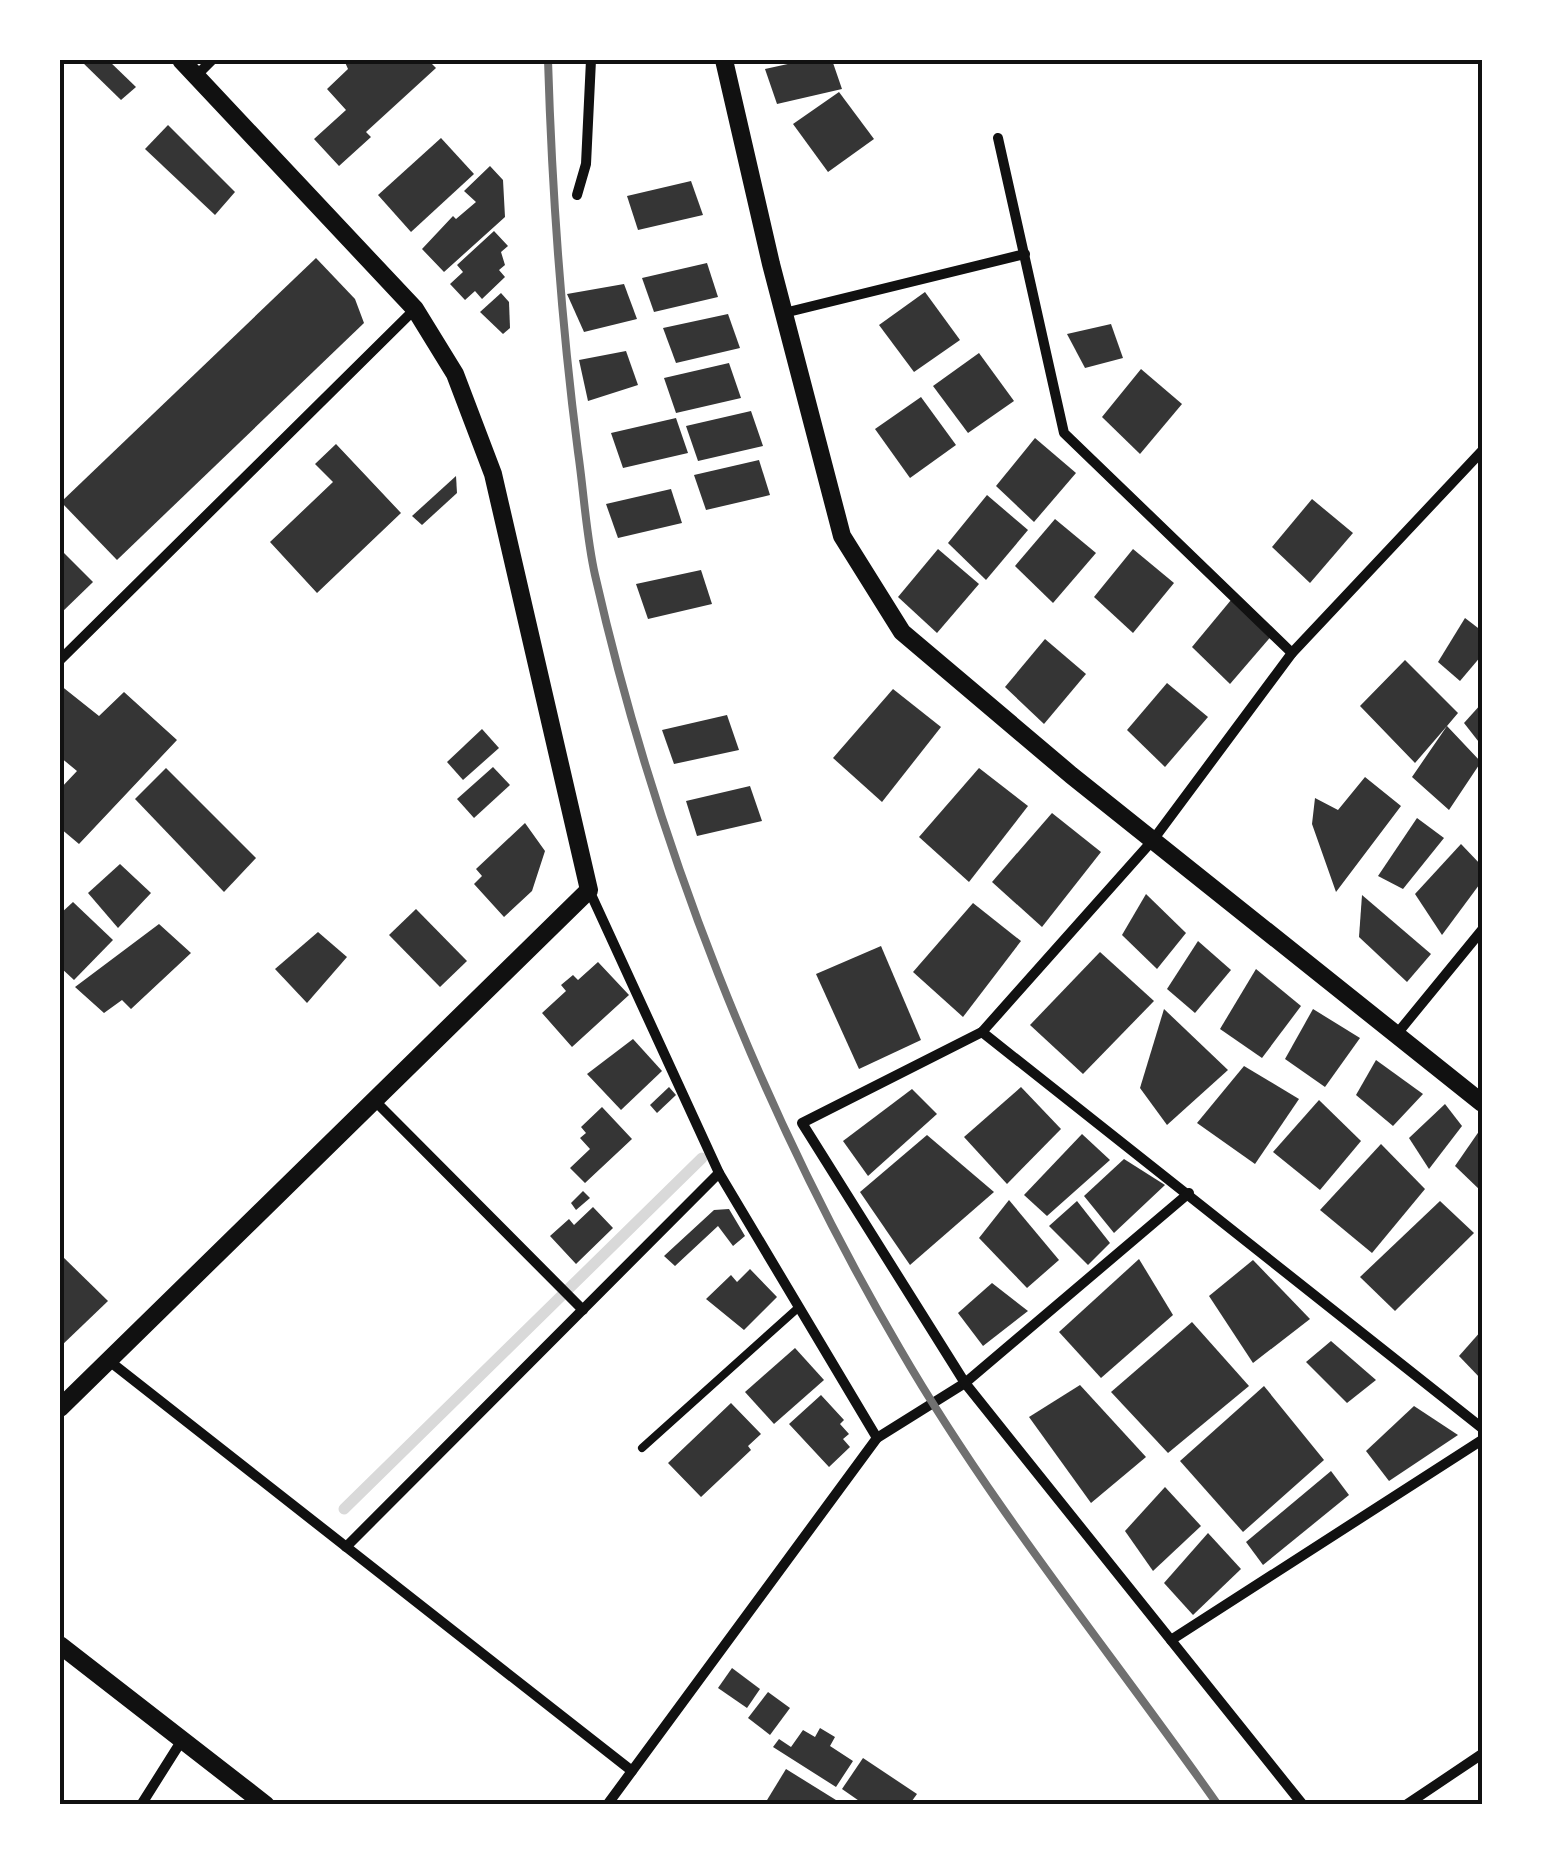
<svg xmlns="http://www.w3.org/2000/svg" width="1542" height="1865" viewBox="0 0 1542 1865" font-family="Cabin,sans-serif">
<rect width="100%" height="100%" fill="#fff"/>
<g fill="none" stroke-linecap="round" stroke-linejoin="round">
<polyline stroke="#d9d9d9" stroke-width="11" points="344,1509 702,1158"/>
</g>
<g fill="#353535">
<polygon points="80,60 108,60 136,87 121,100"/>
<polygon points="344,60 428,60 436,68 366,132 371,137 339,166 314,139 346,110 327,89 348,69"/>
<polygon points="806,60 832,60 842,89 777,104 765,69"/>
<polygon points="839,92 874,139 828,172 793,124"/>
<polygon points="168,125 235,192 215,215 145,149"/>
<polygon points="441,138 474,174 411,232 378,195"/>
<polygon points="490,166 503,180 505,217 444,272 422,249 453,216 456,219 476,202 464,191"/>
<polygon points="691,181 703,215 638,230 627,196"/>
<polygon points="494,231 508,246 501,252 505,265 499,270 505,277 482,299 475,291 465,300 450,284 463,272 457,265"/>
<polygon points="316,258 355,299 364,323 117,560 61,502"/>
<polygon points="707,263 718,297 654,312 642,278"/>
<polygon points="624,284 637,319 584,332 567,294"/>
<polygon points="925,292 960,340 914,372 879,325"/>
<polygon points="501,293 509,302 510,328 503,334 480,312"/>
<polygon points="728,314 740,348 676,363 663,328"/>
<polygon points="1111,324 1123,358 1085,368 1067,334"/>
<polygon points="626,351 638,385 588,401 579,360"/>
<polygon points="979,353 1014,401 968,433 933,386"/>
<polygon points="729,363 741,398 676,413 664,378"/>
<polygon points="1141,369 1182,404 1140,454 1102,417"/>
<polygon points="921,397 956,445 910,478 875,429"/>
<polygon points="751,411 763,446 698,461 686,426"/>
<polygon points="676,418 688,453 623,468 611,433"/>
<polygon points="1035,438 1076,473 1034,522 996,486"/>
<polygon points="336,444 401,513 317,593 270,542 333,482 315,464"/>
<polygon points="759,460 770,495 706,510 694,475"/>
<polygon points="456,476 457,493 422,525 412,516"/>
<polygon points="671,489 682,523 618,538 606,504"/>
<polygon points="987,495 1028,530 986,580 948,543"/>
<polygon points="1312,499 1353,533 1310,583 1272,547"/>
<polygon points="1055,519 1096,553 1053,603 1015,566"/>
<polygon points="60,549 93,582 60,614"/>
<polygon points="938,549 979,584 937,633 898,597"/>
<polygon points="1133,549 1174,583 1133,633 1094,597"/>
<polygon points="701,570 712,604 648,619 636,584"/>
<polygon points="1231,600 1273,634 1230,684 1192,647"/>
<polygon points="1465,618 1482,631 1482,655 1460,681 1438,662"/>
<polygon points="1045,639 1086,674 1044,724 1005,687"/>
<polygon points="1405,660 1458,713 1447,726 1481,762 1449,810 1412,777 1447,726 1415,763 1360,706"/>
<polygon points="1167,683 1208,717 1165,767 1127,730"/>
<polygon points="60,685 99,716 124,692 177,740 79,844 60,828 60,789 77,771 60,757"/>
<polygon points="893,689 941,727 882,802 833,758"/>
<polygon points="1482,703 1482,746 1464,723"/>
<polygon points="727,715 739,750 674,764 662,730"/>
<polygon points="482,729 499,748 463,780 447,762"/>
<polygon points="493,767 510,785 474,818 457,799"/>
<polygon points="166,768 256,858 224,892 135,799"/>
<polygon points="979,768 1028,806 969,882 919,837"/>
<polygon points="1365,777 1401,806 1336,892 1312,824 1315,798 1338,810"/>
<polygon points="750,786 762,821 697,836 686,801"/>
<polygon points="1052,813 1101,852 1042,927 992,882"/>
<polygon points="1417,818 1444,838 1403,889 1378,876"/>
<polygon points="525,823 545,851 532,891 504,917 474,884 482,876 476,869"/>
<polygon points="1461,844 1482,866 1482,881 1442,935 1415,894"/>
<polygon points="120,864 151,893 118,928 88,893"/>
<polygon points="1146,894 1186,933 1157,969 1122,935"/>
<polygon points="1362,895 1431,954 1407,982 1359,937"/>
<polygon points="73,902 113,940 74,980 60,967 60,914"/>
<polygon points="973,903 1021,941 963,1017 913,972"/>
<polygon points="416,909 467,961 440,987 389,935"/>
<polygon points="159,924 191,953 131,1009 122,1000 104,1013 75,987"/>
<polygon points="318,932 347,957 307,1003 275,969"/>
<polygon points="1198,941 1231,970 1195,1013 1167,989"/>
<polygon points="881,946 921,1040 859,1069 816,974"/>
<polygon points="1100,952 1154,1001 1083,1074 1030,1025"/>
<polygon points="598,962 629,995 572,1047 542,1013 566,991 561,985 573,975 578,980"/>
<polygon points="1256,969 1301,1006 1262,1058 1220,1029"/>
<polygon points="1164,1009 1228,1070 1167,1125 1140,1088"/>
<polygon points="1313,1009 1360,1038 1325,1087 1285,1059"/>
<polygon points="633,1039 662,1071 621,1110 587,1074"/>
<polygon points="1376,1060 1423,1094 1393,1126 1356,1095"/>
<polygon points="1244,1066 1299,1099 1255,1164 1197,1123"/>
<polygon points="669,1087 676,1095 657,1113 650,1105"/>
<polygon points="1021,1087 1061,1129 1007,1184 964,1137"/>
<polygon points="912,1089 937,1114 868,1176 843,1141"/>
<polygon points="1319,1100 1361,1141 1320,1190 1273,1152"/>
<polygon points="1445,1104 1462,1126 1429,1169 1409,1138"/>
<polygon points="602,1107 632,1139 585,1183 570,1168 590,1149 580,1138 586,1133 581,1127"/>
<polygon points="1482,1127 1482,1192 1455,1166"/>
<polygon points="1082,1134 1110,1160 1047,1216 1024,1195"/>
<polygon points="927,1135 994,1192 910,1265 860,1192"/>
<polygon points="1381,1144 1425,1189 1372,1253 1320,1210"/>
<polygon points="1124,1159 1165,1185 1114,1233 1084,1196"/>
<polygon points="583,1191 590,1198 576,1210 571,1203"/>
<polygon points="1009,1200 1059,1260 1027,1288 979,1238"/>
<polygon points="1077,1201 1110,1243 1088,1265 1049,1226"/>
<polygon points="1440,1201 1474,1233 1395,1311 1360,1277"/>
<polygon points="593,1207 613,1228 576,1264 550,1236 569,1219 574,1225"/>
<polygon points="729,1209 745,1236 733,1246 718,1226 675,1266 664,1256 714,1210"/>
<polygon points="60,1254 108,1301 60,1347"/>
<polygon points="1139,1259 1173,1315 1101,1378 1059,1332"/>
<polygon points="1253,1260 1310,1319 1253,1363 1209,1296"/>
<polygon points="750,1269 777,1297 744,1330 706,1299 731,1275 737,1282"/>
<polygon points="992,1283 1028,1311 983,1346 958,1313"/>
<polygon points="1192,1322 1249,1386 1168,1453 1111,1392"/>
<polygon points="1482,1330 1482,1380 1459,1356"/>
<polygon points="1331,1341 1376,1380 1347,1403 1306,1362"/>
<polygon points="795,1348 824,1380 774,1424 745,1392"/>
<polygon points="1080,1385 1146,1457 1091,1503 1029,1417"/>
<polygon points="1264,1386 1324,1460 1243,1532 1180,1461"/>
<polygon points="821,1395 844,1420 840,1424 849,1434 843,1439 850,1447 829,1467 789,1424"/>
<polygon points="731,1403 761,1434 748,1446 751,1450 701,1497 668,1463"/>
<polygon points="1414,1406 1458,1435 1389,1481 1366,1451"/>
<polygon points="1331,1471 1349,1495 1263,1565 1246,1542"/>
<polygon points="1165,1487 1201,1526 1153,1571 1125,1531"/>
<polygon points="1208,1533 1241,1569 1193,1615 1164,1583"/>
<polygon points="732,1668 760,1689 747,1708 718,1688"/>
<polygon points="768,1692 790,1708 770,1735 748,1718"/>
<polygon points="820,1728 835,1737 830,1746 853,1761 836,1787 773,1747 779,1739 791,1747 803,1730 815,1737"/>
<polygon points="863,1758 917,1794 909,1805 865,1805 842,1789"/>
<polygon points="786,1769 844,1805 764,1805"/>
</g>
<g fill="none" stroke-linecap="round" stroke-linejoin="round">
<polyline stroke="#111" stroke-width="8" points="642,1448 799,1307"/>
<g stroke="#111" stroke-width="10">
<polyline points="196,76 212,60"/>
<polyline points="998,138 1064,433 1292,653"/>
<polyline points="577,195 586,164 591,60"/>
<polyline points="784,313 1025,254"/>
<polyline points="60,660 415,309"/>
<polyline points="589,890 719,1173 877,1438"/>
<polyline points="982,1032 1482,1428"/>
<polyline points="1396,1035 1482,930"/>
<polyline points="373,1099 583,1310"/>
<polyline points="108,1360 632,1771"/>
<polyline points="346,1547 719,1173"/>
<polyline points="1171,1640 1482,1440"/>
<polyline points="141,1805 182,1740"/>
<polyline points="607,1805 877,1438 965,1383 1189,1193"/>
<polyline points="1303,1805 965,1383 802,1123 982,1032 1153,840 1292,653 1482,451"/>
<polyline points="1406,1805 1482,1754"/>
</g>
<g stroke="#111" stroke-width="18">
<polyline points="724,60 771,264 842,536 902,632 1071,775 1482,1103"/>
<polyline points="60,1408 589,890 493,474 455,374 415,309 181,60"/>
<polyline points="60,1645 266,1805"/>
</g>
<path stroke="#707070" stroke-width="8" d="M 548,60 C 552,192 561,321 578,452 C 584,493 586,535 595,575 C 656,844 761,1112 900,1349 C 992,1508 1112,1654 1218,1805"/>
</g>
<rect width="1542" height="1865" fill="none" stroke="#ffffff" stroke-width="125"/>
<rect x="62" y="62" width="1418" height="1740" fill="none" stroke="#111" stroke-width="4"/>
</svg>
